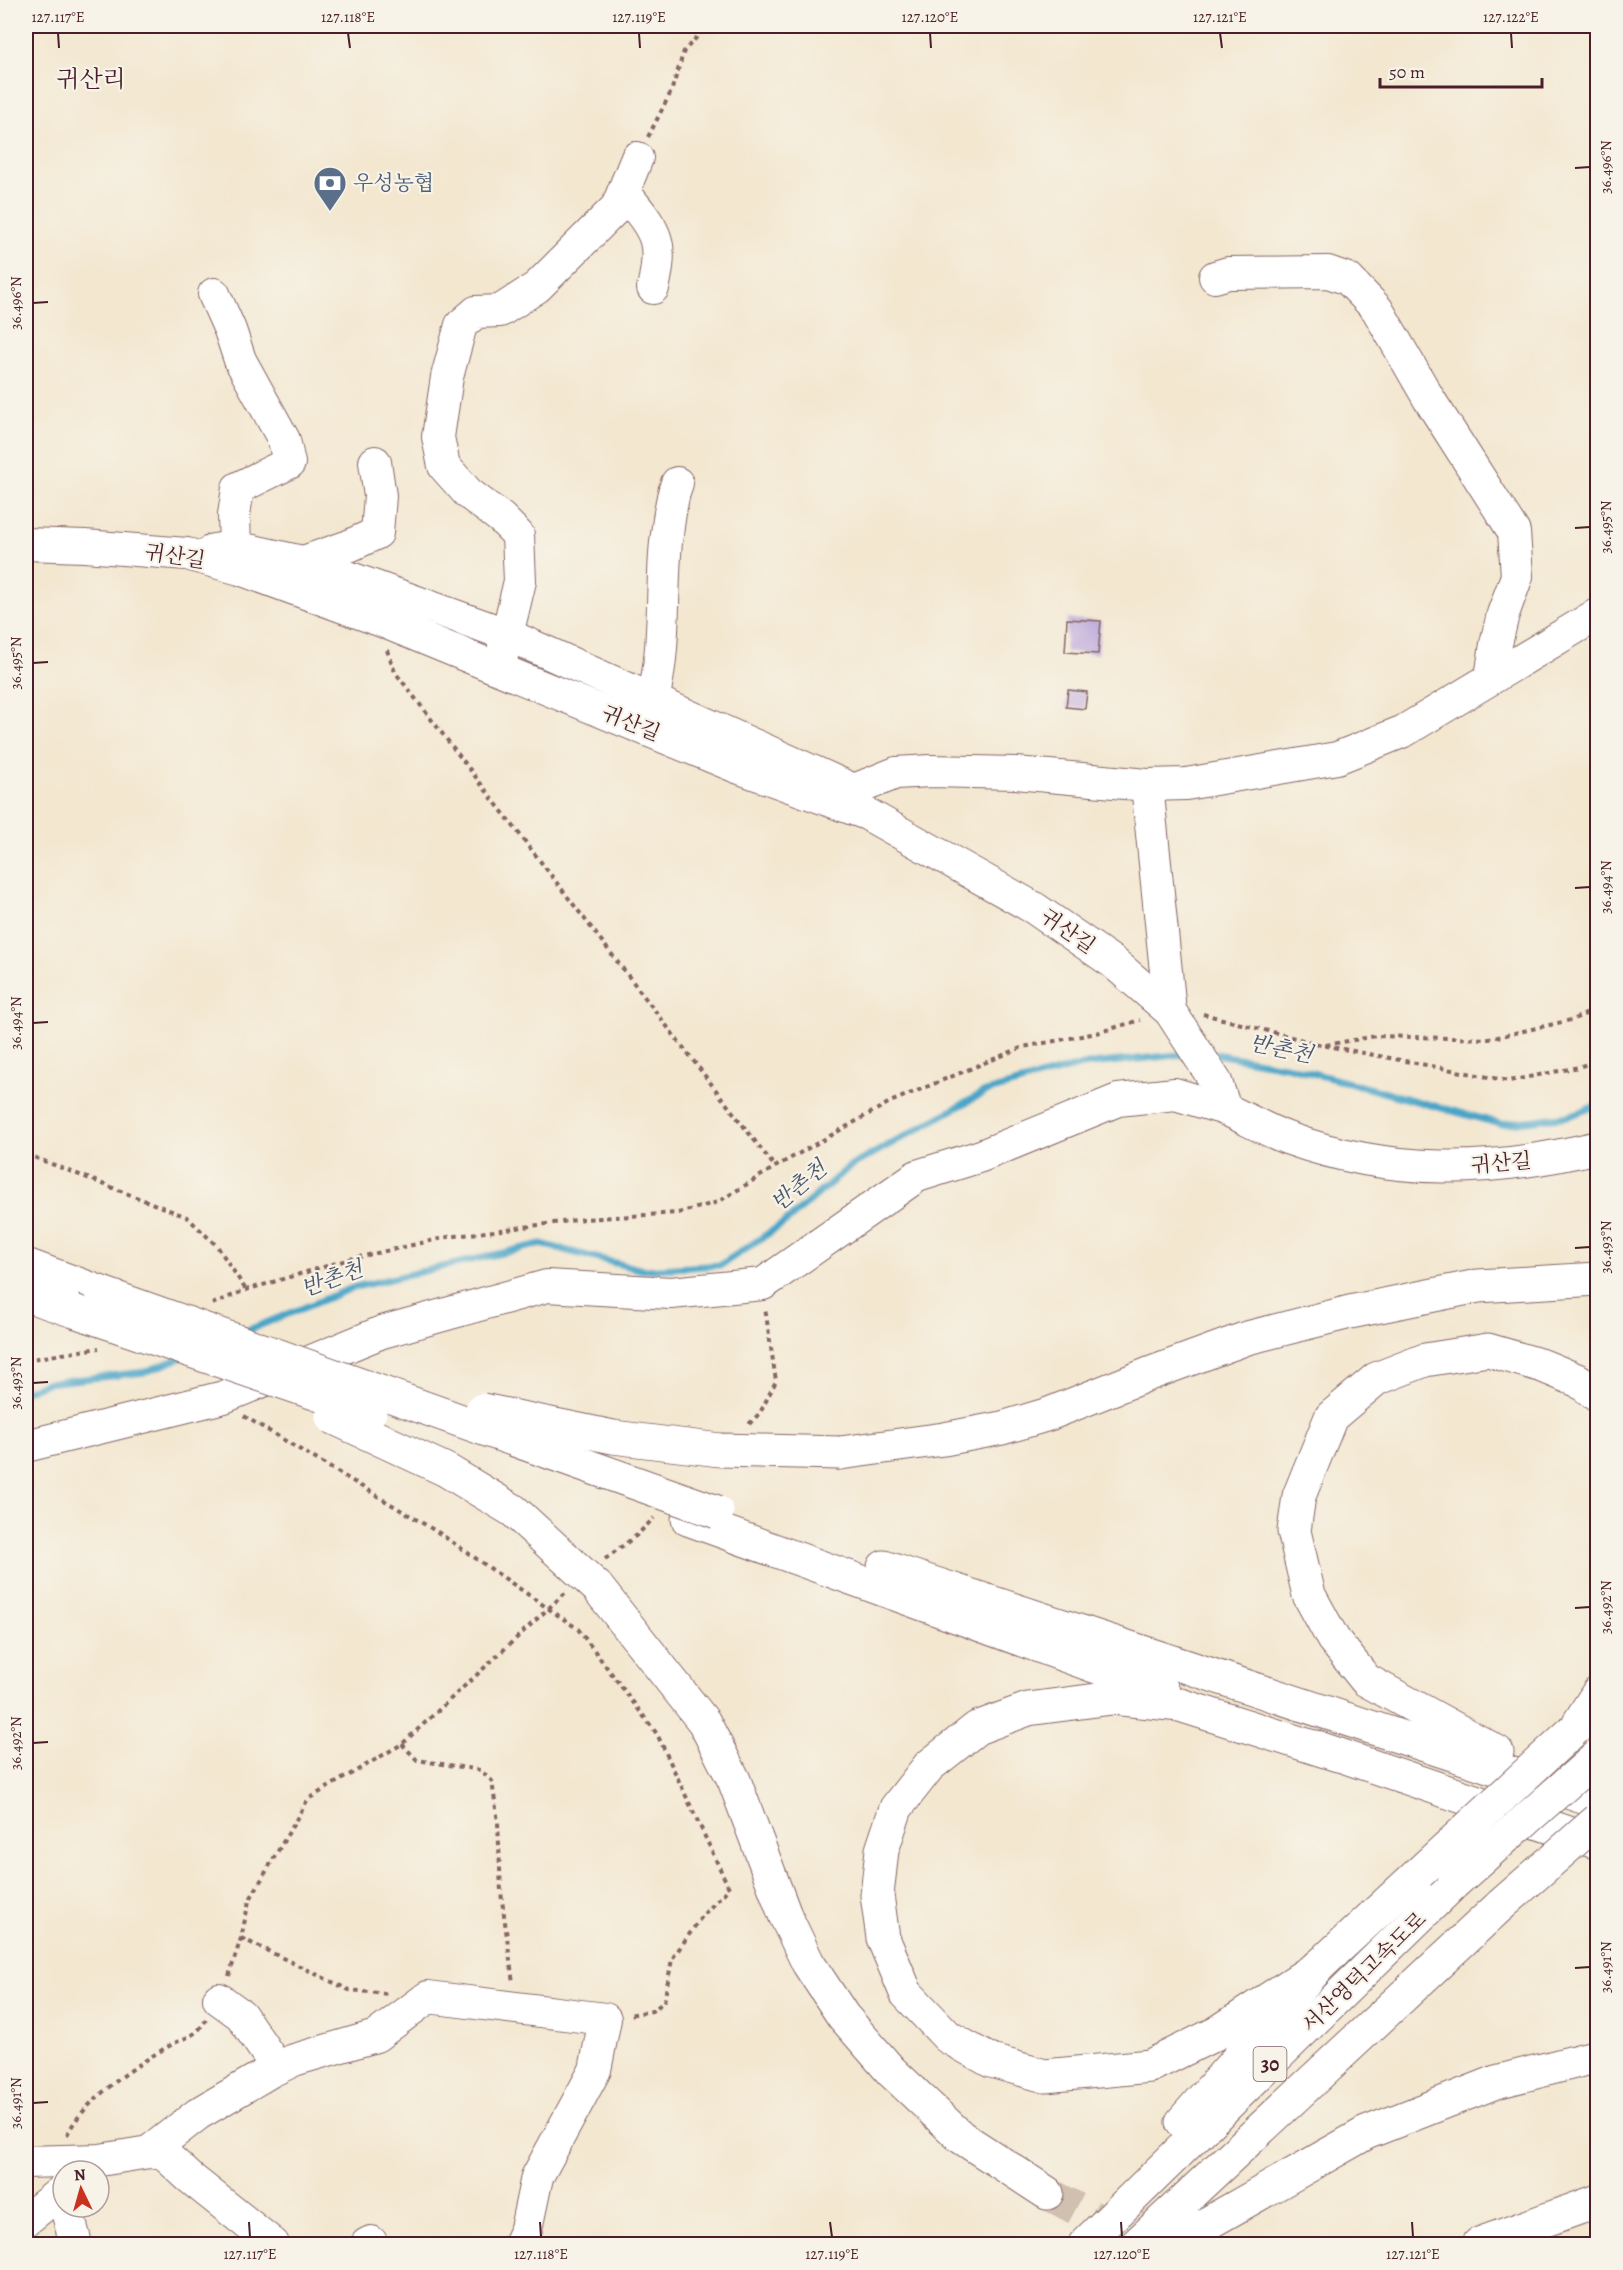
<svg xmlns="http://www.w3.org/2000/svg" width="1623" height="2270" viewBox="0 0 1623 2270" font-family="Alegreya,'Noto Serif KR',serif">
<rect width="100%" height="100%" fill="#f7f3e8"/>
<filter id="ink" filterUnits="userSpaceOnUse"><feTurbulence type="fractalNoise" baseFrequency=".0167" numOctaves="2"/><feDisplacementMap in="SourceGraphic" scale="12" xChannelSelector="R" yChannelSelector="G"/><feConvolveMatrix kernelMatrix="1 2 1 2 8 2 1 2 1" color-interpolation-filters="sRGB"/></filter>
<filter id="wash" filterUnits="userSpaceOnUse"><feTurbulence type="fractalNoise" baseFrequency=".008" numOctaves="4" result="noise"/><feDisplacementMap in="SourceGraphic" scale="24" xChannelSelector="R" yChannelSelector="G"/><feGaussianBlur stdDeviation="1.35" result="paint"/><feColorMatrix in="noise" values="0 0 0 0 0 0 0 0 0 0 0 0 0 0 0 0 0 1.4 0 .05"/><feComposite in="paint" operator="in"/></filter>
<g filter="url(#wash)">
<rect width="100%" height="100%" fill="#f3e7d0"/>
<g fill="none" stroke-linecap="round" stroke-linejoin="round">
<g stroke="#4aa5c8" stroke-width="7">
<polyline points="1210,1053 1290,1067 1501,1124 1569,1116 1598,1105"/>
<polyline points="246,1331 355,1287 541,1244 643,1270 721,1265 787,1221 849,1167 985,1092 1082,1065 1187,1054"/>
<polyline points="26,1391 46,1383 145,1372 180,1358"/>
</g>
</g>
<g id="blocks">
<g fill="#b49ed9">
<polygon points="1067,619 1101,621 1098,654 1065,652"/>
<polygon points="1068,690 1087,692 1085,709 1066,707"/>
</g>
</g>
</g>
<g filter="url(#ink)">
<use href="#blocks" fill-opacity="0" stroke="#856565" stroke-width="1.5"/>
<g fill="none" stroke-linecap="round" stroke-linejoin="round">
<polyline stroke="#d1bfaf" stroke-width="33" stroke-dasharray="33 16" stroke-linecap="butt" points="1047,2193 1092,2217 1162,2244"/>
<defs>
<g id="minor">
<path d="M 624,192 C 654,230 665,238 653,288"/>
<polyline points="1215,277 1228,273 1328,272 1348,279 1377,309 1429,399 1514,532 1517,576 1503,614 1496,644 1491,678"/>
<polyline points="214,294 230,330 240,360 284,440 289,463 238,488 234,515 235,547"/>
<path d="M 26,544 L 85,546 L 187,554 L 240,569 L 382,621 L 737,767 L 867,814 L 1034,908 L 1114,963 L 1170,1011 L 1216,1082 L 1225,1109 C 1245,1118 1266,1130 1287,1138 C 1392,1176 1490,1173 1598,1147"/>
<polyline points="213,550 235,547 312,564 508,635 854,790"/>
<polyline points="303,562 349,546 377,533 380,496 375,462"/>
<polyline points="502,656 520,581 518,535 501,518 468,493 444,466 438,437 447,377 461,325 476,312 500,311 537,287 617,207 637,158"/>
<path d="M 653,699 C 666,648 661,594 666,542 C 669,521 670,502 677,483"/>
<polyline points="1147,785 1170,1011"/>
<polyline points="842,805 854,790 896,773 930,771 1016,773 1147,785 1186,784 1337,758 1404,731 1598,614"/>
<polyline points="26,1446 224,1397 382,1332 547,1286 671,1293 763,1284 917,1176 981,1156 1118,1100 1175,1094 1225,1109"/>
<polyline points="219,1999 241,2015 277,2068"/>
<polyline points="149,2152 198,2114 271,2071 294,2060 376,2036 428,1997 605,2019 595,2070 537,2177 526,2229 519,2244"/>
<polyline points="26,2162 100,2160 149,2152 164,2154 189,2177 273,2244"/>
<polyline points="66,2207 76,2244"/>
<polyline points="26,2220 63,2190"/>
<polyline points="367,2244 371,2242"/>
</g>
<g id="highway">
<polyline points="26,1265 102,1293"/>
<polyline points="26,1295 74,1311"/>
<polyline points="840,1453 944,1439 1002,1428 1049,1414 1149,1374 1247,1338 1350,1312 1478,1286 1598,1279"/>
<polyline points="688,1519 1163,1691"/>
<polyline points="884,1567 1598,1802"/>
<polyline points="597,1587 704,1722 734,1780 785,1915 808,1963 843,2016 891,2071 961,2137 1047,2193"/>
<polyline points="1575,1729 1598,1693"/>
<polyline points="1316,1747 1598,1843"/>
<polyline points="1497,1752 1366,1680 1333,1639 1309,1595 1294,1531 1299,1496 1331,1417 1376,1379 1425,1360 1488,1350 1543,1366 1579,1381 1598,1396"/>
<polyline points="1319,1966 1217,2033 1150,2066 1045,2076 991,2061 948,2037 906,1993 883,1938 877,1895 882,1850 896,1808 929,1766 977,1728 1028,1709 1112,1698 1180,1705 1338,1755"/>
<polyline points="1182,2122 1319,1966 1419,1873"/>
<polyline points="1085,2244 1454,1883"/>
<polyline points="1137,2244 1501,1905"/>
<polyline points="1175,2244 1194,2231 1366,2133 1496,2082 1598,2056"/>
<polyline points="1479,2244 1598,2201"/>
</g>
</defs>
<use href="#minor" stroke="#856565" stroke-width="34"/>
<use href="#highway" stroke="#856565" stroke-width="35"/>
<g stroke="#856565" stroke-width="4" stroke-dasharray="4.5 4.5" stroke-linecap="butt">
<polyline points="648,137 671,92 684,51 707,26"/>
<polyline points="387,650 395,672 775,1167"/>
<polyline points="1203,1014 1322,1045 1509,1081 1579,1067 1598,1060"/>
<polyline points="1326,1045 1376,1036 1489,1039 1571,1020 1598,1009"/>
<polyline points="26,1154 187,1217 217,1246 246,1290"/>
<polyline points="212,1304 246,1290 350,1259 448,1237 584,1219 678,1213 718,1202 775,1167 890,1102 1023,1047 1097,1033 1140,1020"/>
<polyline points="26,1360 99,1348"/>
<polyline points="244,1416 439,1533 578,1629 657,1734 729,1888 702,1916 672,1959 664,2002 652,2011 629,2015"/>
<polyline points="749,1424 760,1413 776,1381 765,1308"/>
<polyline points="605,1559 637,1535 654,1518"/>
<polyline points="402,1744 417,1760 480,1770 492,1781 498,1822 501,1892 513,1983"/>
<polyline points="241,1938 349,1990 388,1994"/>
<polyline points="229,1976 241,1938 249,1901 308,1799 402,1744 565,1593"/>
<path d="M 67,2135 C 82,2102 137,2064 169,2046 C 188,2035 194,2039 206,2020"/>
</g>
<use href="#minor" stroke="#fff" stroke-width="32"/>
<use href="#highway" stroke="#fff" stroke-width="33"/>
<defs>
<g id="highway-bridge">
<polyline points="102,1293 717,1512"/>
<polyline points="74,1311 370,1412"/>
<polyline points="482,1410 613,1437 720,1450 840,1453"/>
<polyline points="332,1417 446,1470 514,1511 597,1587"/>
<polyline points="1419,1873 1575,1729"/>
<polyline points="1454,1883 1598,1756"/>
<polyline points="1501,1905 1598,1820"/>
</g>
</defs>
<use href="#highway-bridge" stroke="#856565" stroke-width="35" stroke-linecap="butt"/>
<use href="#highway-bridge" stroke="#fff" stroke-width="33"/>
</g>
</g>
<path fill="none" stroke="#4a1f2b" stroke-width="2" d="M 58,33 L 59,48M 348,33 L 350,48M 639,33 L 640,48M 930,33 L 931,48M 1220,33 L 1222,48M 1511,33 L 1512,48M 1575,168 L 1590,167M 33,303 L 48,302M 1575,528 L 1590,527M 33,663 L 48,662M 1575,888 L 1590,887M 33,1023 L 48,1022M 1575,1248 L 1590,1247M 33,1383 L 48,1382M 1575,1608 L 1590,1607M 33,1743 L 48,1742M 1575,1968 L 1590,1967M 33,2103 L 48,2102M 249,2222 L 250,2237M 540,2222 L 541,2237M 830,2222 L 832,2237M 1121,2222 L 1122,2237M 1412,2222 L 1413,2237"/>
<defs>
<symbol id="bank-pin" viewBox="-11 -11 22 30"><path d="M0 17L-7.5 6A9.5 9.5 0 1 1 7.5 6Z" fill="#5c6f8a" stroke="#f7f3e8"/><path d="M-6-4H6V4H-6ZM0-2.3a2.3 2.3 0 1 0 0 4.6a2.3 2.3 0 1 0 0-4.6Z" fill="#fff"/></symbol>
</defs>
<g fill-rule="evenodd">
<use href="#bank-pin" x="311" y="164" width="38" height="52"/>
</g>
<g text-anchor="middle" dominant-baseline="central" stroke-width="4.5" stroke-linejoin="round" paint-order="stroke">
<rect fill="#f7f3e8" stroke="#7e5f64" stroke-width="1.5" x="1253.5" y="2047" width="33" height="34" rx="4.5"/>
<g font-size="20" font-weight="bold" fill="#4a1f2b">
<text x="1270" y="2064">30</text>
</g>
<g font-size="21" fill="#4e5e75" stroke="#f7f3e8" text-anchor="start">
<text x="353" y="183">우성농협</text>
</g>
<g font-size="21" fill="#4a1f2b" stroke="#f7f3e8">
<text transform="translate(175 556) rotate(9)">귀산길</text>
<text transform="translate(631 723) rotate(22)">귀산길</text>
<text transform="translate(1068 931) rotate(35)">귀산길</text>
<text transform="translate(1501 1163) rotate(-5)">귀산길</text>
<text transform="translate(1364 1972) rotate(-44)">서산영덕고속도로</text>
</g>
<g font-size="22" font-style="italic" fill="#4a556a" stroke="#f7f3e8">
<text transform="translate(1281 1049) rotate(12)">반촌천</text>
<text transform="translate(799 1186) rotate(-40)">반촌천</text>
<text transform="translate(332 1279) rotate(-20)">반촌천</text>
</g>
<g font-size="24" fill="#4a1f2b" stroke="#f7f3e8">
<text x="91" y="79">귀산리</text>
</g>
</g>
<rect width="1623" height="2270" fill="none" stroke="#f7f3e8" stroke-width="66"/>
<g transform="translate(81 2189) rotate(355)"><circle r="28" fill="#f7f3e8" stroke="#b29e9c" stroke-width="1.5"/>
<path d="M0-4.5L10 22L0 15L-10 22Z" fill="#c8321e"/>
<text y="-9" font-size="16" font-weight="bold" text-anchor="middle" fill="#4a1f2b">N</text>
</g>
<path d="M1380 78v9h162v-9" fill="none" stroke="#4a1f2b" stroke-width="3"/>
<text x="1389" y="78" font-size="18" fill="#4a1f2b" stroke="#f7f3e8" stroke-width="4.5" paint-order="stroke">50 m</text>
<rect x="33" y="33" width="1557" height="2204" fill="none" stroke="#4a1f2b" stroke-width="2"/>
<g font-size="15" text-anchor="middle" fill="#4a1f2b">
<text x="58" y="22">127.117°E</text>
<text x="348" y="22">127.118°E</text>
<text x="639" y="22">127.119°E</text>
<text x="930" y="22">127.120°E</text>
<text x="1220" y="22">127.121°E</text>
<text x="1511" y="22">127.122°E</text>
<text transform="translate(1606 167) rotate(-90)" y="5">36.496°N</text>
<text transform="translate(16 303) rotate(-90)" y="5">36.496°N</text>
<text transform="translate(1606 527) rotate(-90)" y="5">36.495°N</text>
<text transform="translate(16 663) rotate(-90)" y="5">36.495°N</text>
<text transform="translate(1606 887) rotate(-90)" y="5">36.494°N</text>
<text transform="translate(16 1023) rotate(-90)" y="5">36.494°N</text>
<text transform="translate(1606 1247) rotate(-90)" y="5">36.493°N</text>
<text transform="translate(16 1383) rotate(-90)" y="5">36.493°N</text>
<text transform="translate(1606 1607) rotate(-90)" y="5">36.492°N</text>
<text transform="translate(16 1743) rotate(-90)" y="5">36.492°N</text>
<text transform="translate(1606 1967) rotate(-90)" y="5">36.491°N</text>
<text transform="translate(16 2103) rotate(-90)" y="5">36.491°N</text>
<text x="250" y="2259">127.117°E</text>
<text x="541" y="2259">127.118°E</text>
<text x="832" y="2259">127.119°E</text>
<text x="1122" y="2259">127.120°E</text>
<text x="1413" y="2259">127.121°E</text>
</g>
</svg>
